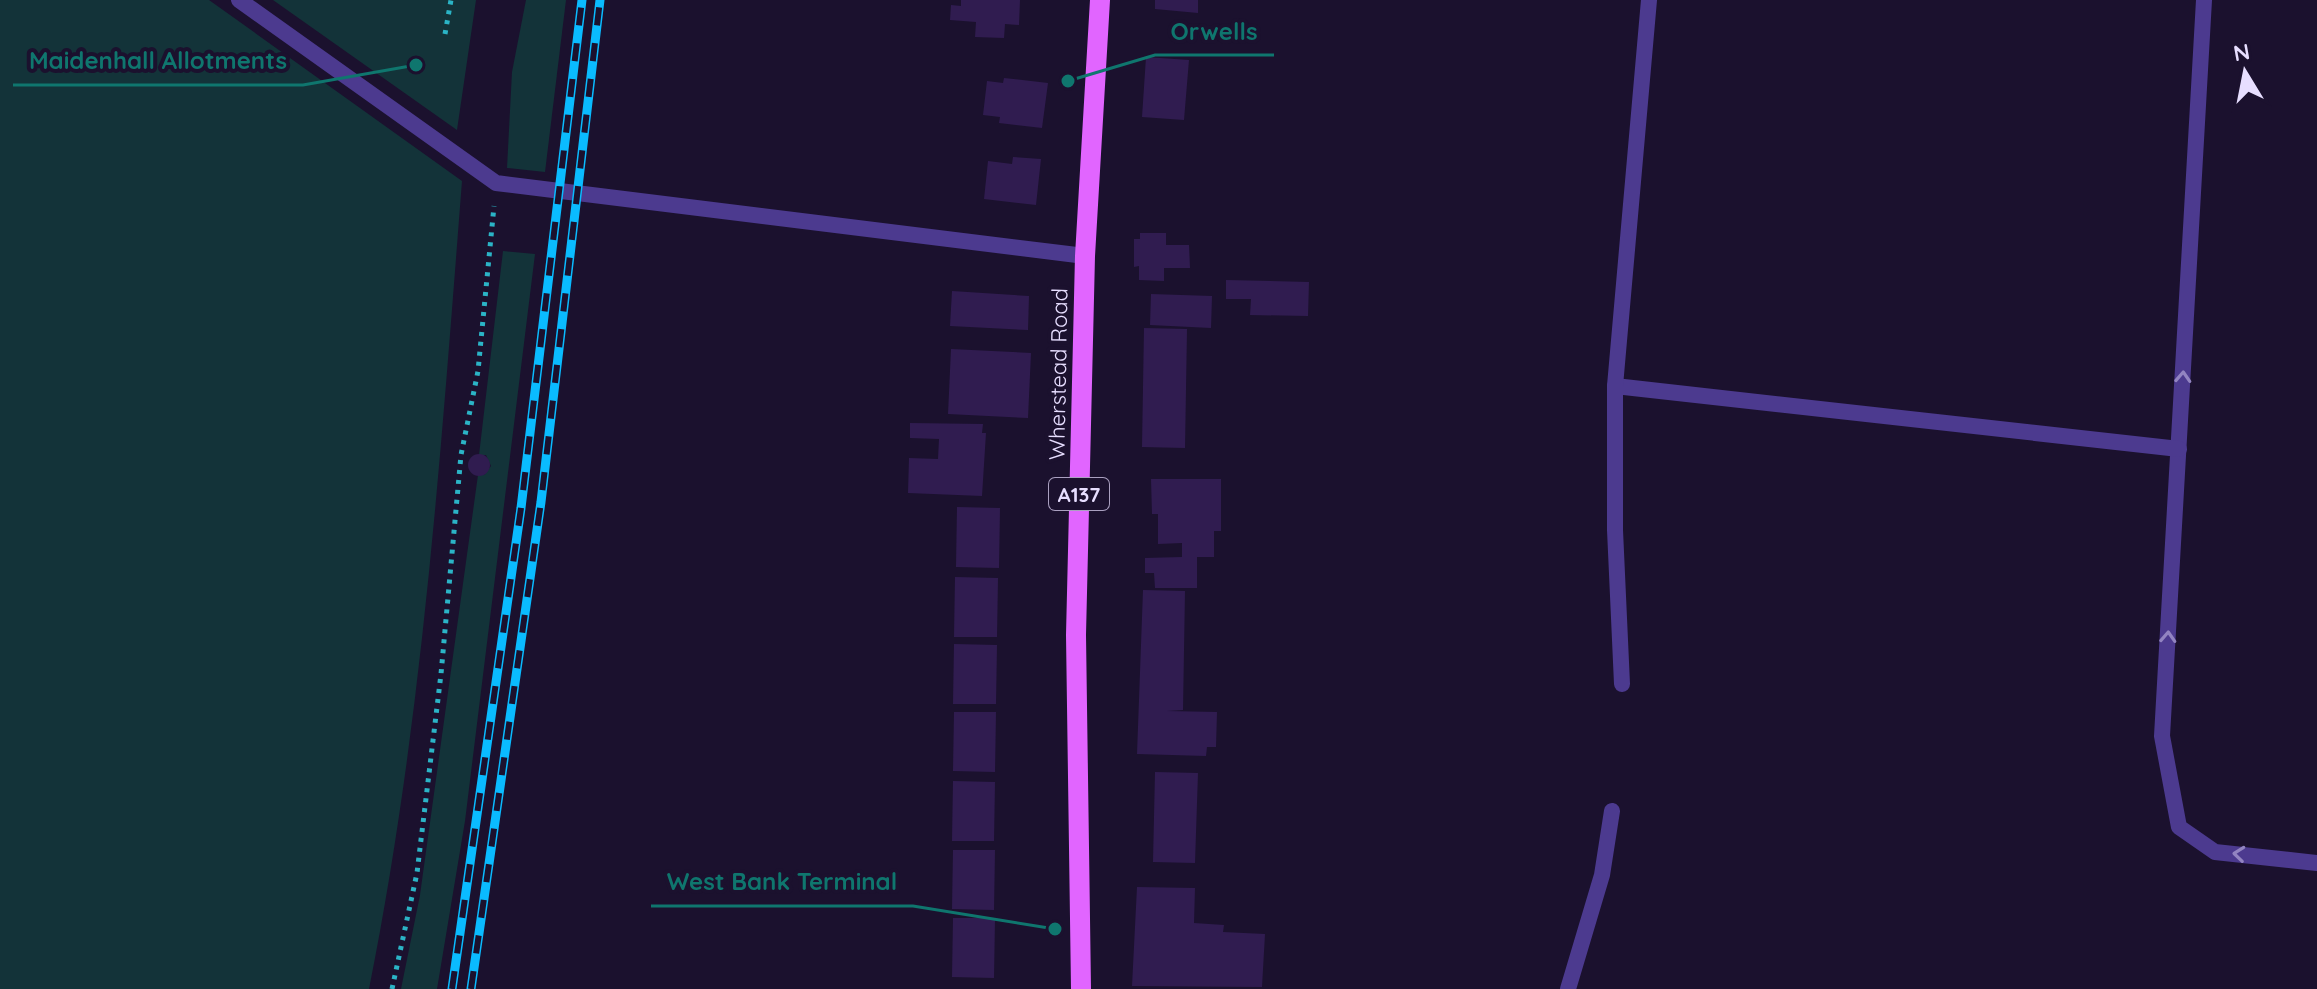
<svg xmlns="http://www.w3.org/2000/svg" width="2317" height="989" viewBox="0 0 2317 989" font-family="Quicksand,sans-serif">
<rect width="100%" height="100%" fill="#1b112e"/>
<g fill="#133339">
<path d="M 0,0 L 209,0 L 462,181 C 441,450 422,725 369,989 L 0,989 Z"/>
<polygon points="273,0 476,0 457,130"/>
<polygon points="526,0 566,0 545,172 507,168 512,72"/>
<polygon points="503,251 535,254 465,821 437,989 401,989 420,895 478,475 484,475 491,466 486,455 479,455"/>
</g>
<g fill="#301c50">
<polygon points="961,0 1020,0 1019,25 1005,24 1004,38 975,37 976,22 950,20 951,5 961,6"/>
<polygon points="1155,0 1198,0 1198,13 1155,9"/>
<polygon points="1146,57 1189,60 1184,120 1142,117"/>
<polygon points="1004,78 1048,83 1042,128 999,123 1000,117 983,115 987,81 1003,83"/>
<polygon points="1013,157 1041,159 1036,205 984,199 988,161 1012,164"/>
<polygon points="1140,233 1166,233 1166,245 1189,245 1190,268 1164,268 1164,281 1139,280 1139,266 1134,267 1134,239 1140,239"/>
<polygon points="1226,280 1309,282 1308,316 1250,315 1251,299 1226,299"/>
<polygon points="952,291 1029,296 1028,330 950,326"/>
<polygon points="1151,294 1212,296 1211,328 1150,325"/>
<polygon points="1144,328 1187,329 1185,448 1142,447"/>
<polygon points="951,349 1031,353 1028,418 948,414"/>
<polygon points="910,423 983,424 982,433 986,433 982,496 908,493 909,458 938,459 939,439 910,438"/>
<circle cx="479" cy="465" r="11"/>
<polygon points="1151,479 1221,479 1221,531 1214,531 1214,557 1197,557 1197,588 1155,588 1154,573 1145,573 1145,558 1182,557 1182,543 1158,544 1158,514 1152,514"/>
<polygon points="957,507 1000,508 999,568 956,567"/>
<polygon points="955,577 998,578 997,637 954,637"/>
<polygon points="1143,590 1185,591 1183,710 1167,711 1217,712 1216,747 1207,747 1206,756 1137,754"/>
<polygon points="954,644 997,645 996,704 953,704"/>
<polygon points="954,712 996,712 995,772 953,771"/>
<polygon points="1155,772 1198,773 1195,863 1153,862"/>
<polygon points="953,781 995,782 994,841 952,841"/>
<polygon points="953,850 995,850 994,910 952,909"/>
<polygon points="1137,887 1195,888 1194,923 1224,925 1223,932 1265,934 1262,987 1132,986"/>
<polygon points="953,918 995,918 994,978 952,977"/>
</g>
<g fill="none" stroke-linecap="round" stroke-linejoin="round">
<g stroke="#2bb4c6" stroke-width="5" stroke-dasharray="4 6" stroke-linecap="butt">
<polyline points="445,34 451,0"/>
<polyline points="392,989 417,873 441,674 461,455 478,371 494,206"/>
</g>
<g stroke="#4c3a8f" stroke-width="16">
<polyline points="239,0 496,183 1085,256"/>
<polyline points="2204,0 2162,736 2179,827 2215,852 2317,863"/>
<polyline points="1615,386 2179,449"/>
<polyline points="1622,684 1615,530 1615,386 1649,0"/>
<polyline points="1568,989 1602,875 1612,811"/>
</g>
<polyline stroke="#e165ff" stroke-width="20" points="1081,989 1076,635 1085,256 1100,0"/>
<defs>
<g id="rail">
<polyline points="452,989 521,508 582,0"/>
<polyline points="471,989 541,502 600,0"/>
</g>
</defs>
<use href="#rail" stroke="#0abbff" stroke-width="9"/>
<use href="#rail" stroke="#1b112e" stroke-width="6" stroke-dasharray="18" stroke-linecap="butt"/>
</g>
<defs><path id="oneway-chevron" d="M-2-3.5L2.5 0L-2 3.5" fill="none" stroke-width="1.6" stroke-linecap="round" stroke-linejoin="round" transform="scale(2)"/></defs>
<g stroke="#9284c1">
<use href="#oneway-chevron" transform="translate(2183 377) rotate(-87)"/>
<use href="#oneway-chevron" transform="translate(2168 637) rotate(-87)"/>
<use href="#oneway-chevron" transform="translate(2239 854) rotate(-174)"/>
</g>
<g text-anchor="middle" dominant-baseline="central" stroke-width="8" stroke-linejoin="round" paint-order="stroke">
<rect fill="#1b112e" stroke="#aaa0c0" stroke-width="2" x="1049" y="478" width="60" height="32" rx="6"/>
<g font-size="20" font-weight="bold" fill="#e7deff">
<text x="1079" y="494">A137</text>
</g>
<g font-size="22" fill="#e7deff" stroke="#1b112e">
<text transform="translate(1058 374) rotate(-89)">Wherstead Road</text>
</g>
</g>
<path fill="none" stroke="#0f766e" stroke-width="3" d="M1068 81L1155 55H1274M416 65L303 85H13M1055 929L913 906H651"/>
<g fill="#0f766e" stroke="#1b112e" stroke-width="3">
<circle cx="1068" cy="81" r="8"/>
<circle cx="416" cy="65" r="8"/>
<circle cx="1055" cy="929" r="8"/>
</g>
<g font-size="24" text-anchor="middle" font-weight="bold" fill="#0f766e" stroke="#1b112e" stroke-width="8" stroke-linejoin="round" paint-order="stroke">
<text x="1214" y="40">Orwells</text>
<text x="158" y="69">Maidenhall Allotments</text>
<text x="782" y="890">West Bank Terminal</text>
</g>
<g transform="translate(2245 72) rotate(350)" stroke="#1b112e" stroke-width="6" paint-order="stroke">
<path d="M0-6L14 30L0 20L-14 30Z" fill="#e7deff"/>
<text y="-12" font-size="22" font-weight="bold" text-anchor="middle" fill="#e7deff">N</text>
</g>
</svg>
